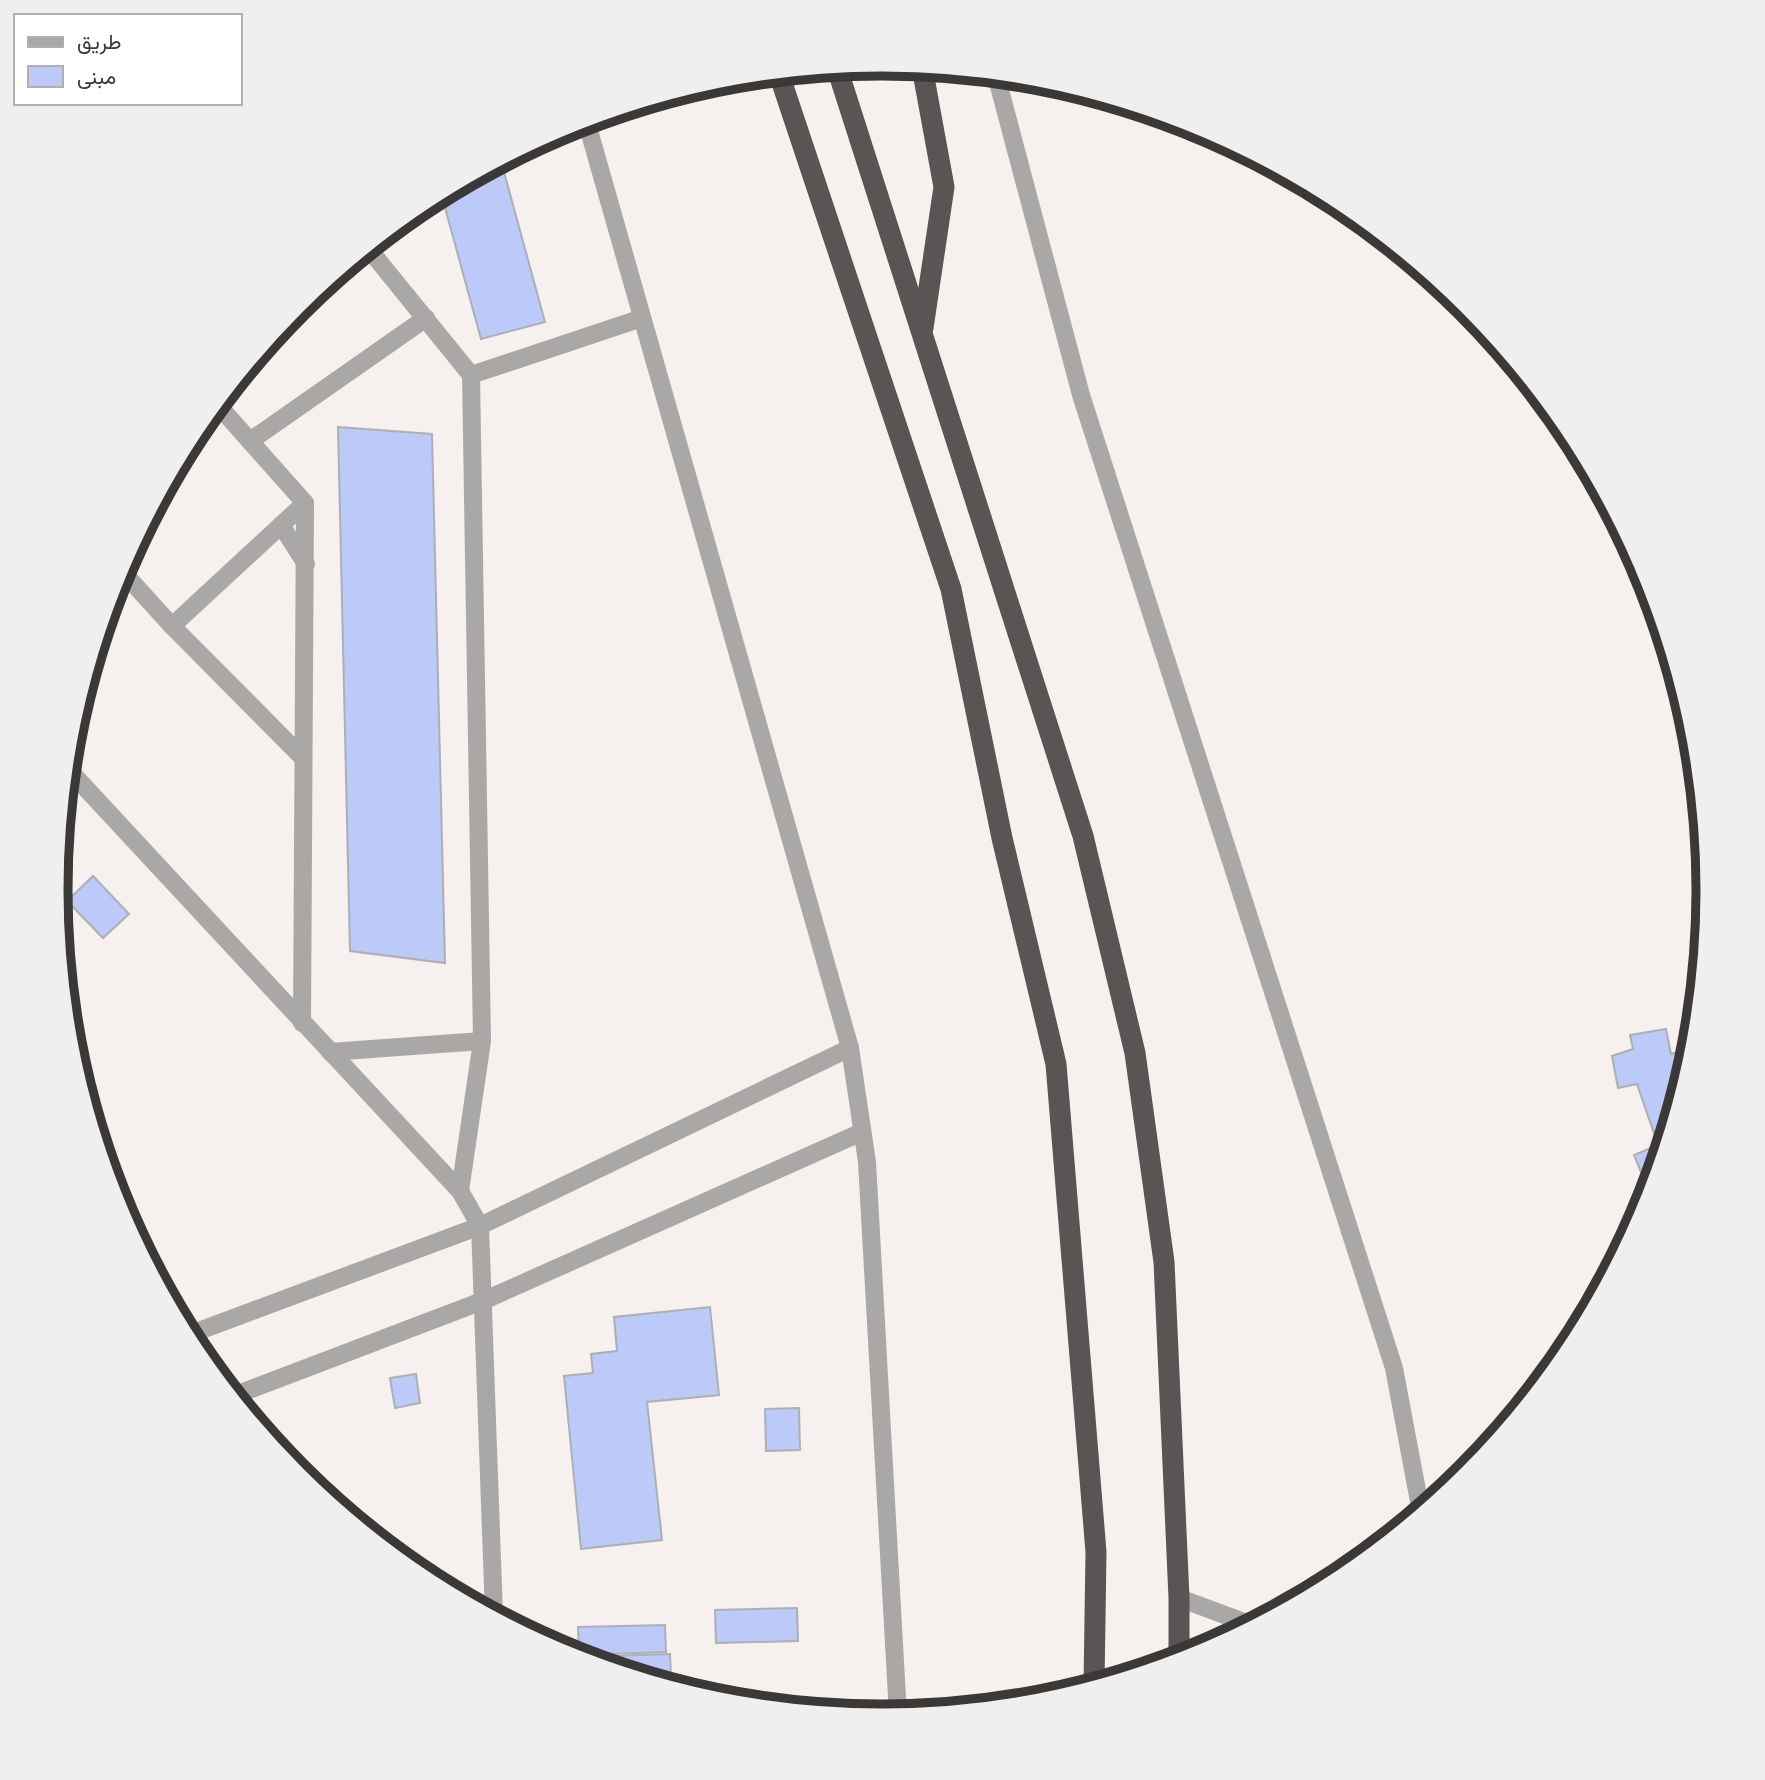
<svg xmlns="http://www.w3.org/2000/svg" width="1765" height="1780" viewBox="0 0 1765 1780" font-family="'Alegreya Sans',Vazirmatn,sans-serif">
<rect width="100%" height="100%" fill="#f6f1ef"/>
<g fill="#bbcaf9" stroke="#adafb3" stroke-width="2">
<polygon points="501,161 545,322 481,339 441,193"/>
<polygon points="338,427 432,434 445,963 350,951"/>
<polygon points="93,876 129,914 103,938 67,901"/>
<polygon points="1666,1029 1671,1054 1693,1047 1693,1052 1652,1185 1647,1187 1634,1155 1658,1145 1637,1084 1618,1088 1612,1056 1633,1049 1630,1035"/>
<polygon points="710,1307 719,1395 647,1402 662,1540 581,1549 564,1376 593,1373 591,1354 617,1351 614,1317"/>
<polygon points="416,1374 420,1403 395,1408 390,1378"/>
<polygon points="799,1408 800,1450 766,1451 765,1409"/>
<polygon points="276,1433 286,1458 285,1458 267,1437"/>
<polygon points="797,1608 798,1641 716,1643 715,1610"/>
<polygon points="665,1625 666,1652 579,1655 578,1627"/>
<polygon points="670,1654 671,1676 643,1677 578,1657"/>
</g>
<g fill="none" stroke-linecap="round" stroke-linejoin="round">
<g stroke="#aaa8a7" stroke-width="18">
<polyline points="217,404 305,503 302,1023"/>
<polyline points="250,441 426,318"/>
<polyline points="281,525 306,564"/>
<polyline points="121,570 172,626"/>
<polyline points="303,758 172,626 305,503"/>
</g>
<g stroke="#aaa8a7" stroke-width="18">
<polyline points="996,75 1081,395 1394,1368 1421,1512"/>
<polyline points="586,120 850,1048 867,1162 898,1715"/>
<polyline points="368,248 471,375 642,318"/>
<polyline points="68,769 460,1191 480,1226 494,1615"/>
<polyline points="330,1052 482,1041"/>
<polyline points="460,1191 482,1041 471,375"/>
<polyline points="188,1335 480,1226 850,1048"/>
<polyline points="233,1396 485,1300 862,1132"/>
<polyline points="1179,1598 1252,1625"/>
</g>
<g stroke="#5a5554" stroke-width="21">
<polyline points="922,67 944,187 923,328"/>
<polyline points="837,68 1083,836 1135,1053 1164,1262 1179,1598 1179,1660"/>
<polyline points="779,74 951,589 1002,838 1056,1064 1096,1552 1094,1685"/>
</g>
</g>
<path d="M0 0H1765V1780H0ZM68 890a814 814 0 1 1 1628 0a814 814 0 1 1-1628 0Z" fill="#efefef" fill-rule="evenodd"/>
<path fill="none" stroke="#3b3938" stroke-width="9" d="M68 890a814 814 0 1 1 1628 0a814 814 0 1 1-1628 0Z"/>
<rect x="14" y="14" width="228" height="91" fill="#ffffff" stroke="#b1b0af" stroke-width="2"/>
<rect x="28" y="37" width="35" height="10" fill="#aaa8a7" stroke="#b1b0af" stroke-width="2"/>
<text x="77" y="49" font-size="21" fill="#3b3938">طريق</text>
<rect x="28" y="66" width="35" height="21" fill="#bbcaf9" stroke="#b1b0af" stroke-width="2"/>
<text x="77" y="84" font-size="21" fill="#3b3938">مبنى</text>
</svg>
